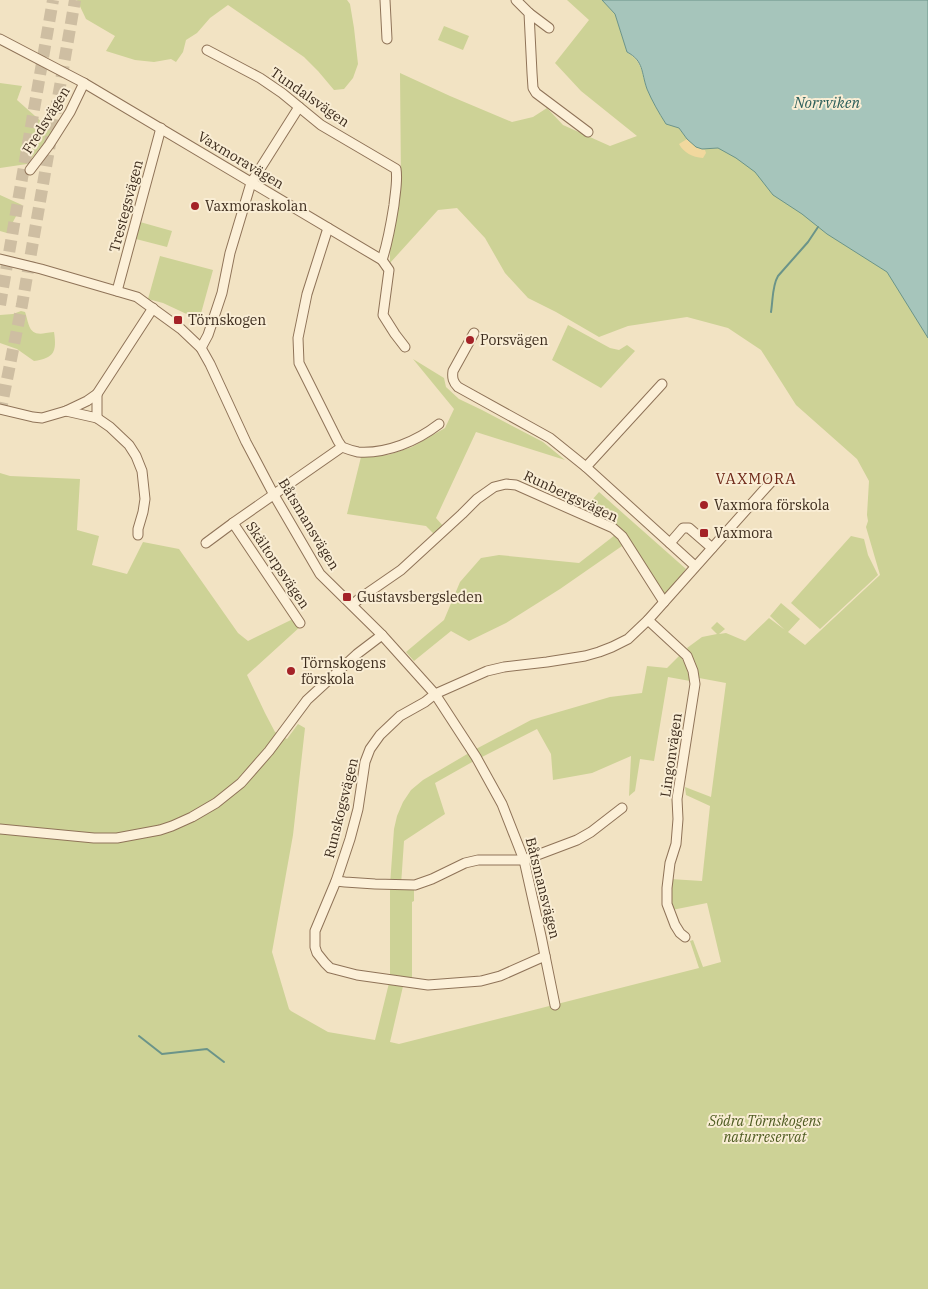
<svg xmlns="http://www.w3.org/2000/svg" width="928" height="1289" viewBox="0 0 928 1289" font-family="'IBM Plex Serif',serif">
<rect width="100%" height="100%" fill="#f2e3c3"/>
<g fill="#cdd296">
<polygon points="77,0 347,0 350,4 354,28 358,64 353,78 344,89 334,90 318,71 304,57 228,5 210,18 197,33 186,40 183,52 176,62 171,59 154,62 135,60 106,51 115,36 86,19"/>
<path d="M 567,0 L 602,0 L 615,14 L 627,52 C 643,62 641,72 647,89 C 652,101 659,113 666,124 L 679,128 L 687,139 L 702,149 L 718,148 L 760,131 L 928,283 L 928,1289 L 0,1289 L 0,473 L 10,476 L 80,479 L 77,530 L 99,536 L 92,565 L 127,574 L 143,542 L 179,549 L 238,633 L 248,641 L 293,619 L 301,626 L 247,675 L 265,713 L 275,732 L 287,739 L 298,724 L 305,728 L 293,835 L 272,952 L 289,1009 L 291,1011 L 328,1032 L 375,1040 L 390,979 L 390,885 L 394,829 L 397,816 L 403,802 L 411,790 L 423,780 L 469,753 L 474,761 L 435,783 L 445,814 L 404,841 L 401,885 L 412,885 L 412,890 L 414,890 L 414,901 L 412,902 L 412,983 L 404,982 L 390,1042 L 399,1044 L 699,968 L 690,941 L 693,940 L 703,967 L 721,962 L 707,903 L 672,910 L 669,892 L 670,879 L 702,881 L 710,806 L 686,795 L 685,787 L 711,797 L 726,683 L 699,678 L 695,662 L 687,648 L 702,637 L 717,634 L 711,628 L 717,622 L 725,629 L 719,634 L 726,633 L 745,641 L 769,618 L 785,630 L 770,616 L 781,603 L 800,619 L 788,632 L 805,645 L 880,575 L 866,527 L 868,521 L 867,515 L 869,481 L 857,459 L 796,405 L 761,350 L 728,328 L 687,317 L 628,326 L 599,337 L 556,312 L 528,298 L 505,273 L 485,238 L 457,208 L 438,210 L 390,263 L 390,244 L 401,183 L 400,73 L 450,96 L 512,122 L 533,117 L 547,108 L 563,125 L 610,146 L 637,136 L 581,91 L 555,63 L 589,20 Z"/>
<polygon points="444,26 469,36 463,50 438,40"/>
<polygon points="0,83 22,86 17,100 53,132 27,164 0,168"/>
<polygon points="0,195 22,205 7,233 0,231"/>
<polygon points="140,222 172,231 167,247 136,239"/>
<polygon points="160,256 213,270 200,317 193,317 163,303 148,299"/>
<path d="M 21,311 L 25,312 C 29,323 28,337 46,333 C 48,333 51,332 54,332 C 57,352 54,358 34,361 L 17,349 L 0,343 L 0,315 L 13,314 Z"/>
<polygon points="568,325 610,348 619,350 627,345 635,351 601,388 552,360"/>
<polygon points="413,359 444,378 446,387 459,399 482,410 543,442 565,460 476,432 436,518 444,527 435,535 426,526 347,514 361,457 388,455 412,447 445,428 454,409"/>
<polygon points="599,492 686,569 663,598 622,530 586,507"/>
<polygon points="615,535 622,546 560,589 506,623 469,641 451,631 414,661 406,652 444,620 460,582 481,558 499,555 579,563"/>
<polygon points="851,536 864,539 868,555 878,575 820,629 791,603"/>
<polygon points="680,655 686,666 690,681 668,677 654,761 640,759 635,791 629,796 631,756 592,773 553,780 551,754 537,729 482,757 476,749 531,720 610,697 642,693 647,666 667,668"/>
</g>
<path fill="#f1d89e" d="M 687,139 L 696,147 L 705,150 L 706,153 L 703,158 C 692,157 684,153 679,144 Z"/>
<path fill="#a6c5bb" stroke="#6b9489" d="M 602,0 L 928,0 L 928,338 L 887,272 L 827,234 L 802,214 L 773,195 L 755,172 L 736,158 L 718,148 L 702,149 L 696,147 L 687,139 L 679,128 L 666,124 C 659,113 652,101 647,89 C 641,72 644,61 627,52 L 615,14 Z"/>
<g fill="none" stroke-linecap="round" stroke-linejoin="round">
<g stroke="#6b9489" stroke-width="2">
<path d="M 771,312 C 773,300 772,286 778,276 L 808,242 L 818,227"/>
<polyline points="139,1036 162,1054 207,1049 224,1062"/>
</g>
<g stroke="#cebea2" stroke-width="12" stroke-dasharray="12 6" stroke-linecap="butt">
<polyline points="0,305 53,0"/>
<polyline points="0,414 22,305 75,0"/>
</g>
<defs>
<g id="minor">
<polyline points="385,0 387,39"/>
<polyline points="516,0 529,13 532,73 533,88 536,93 588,132"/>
<polyline points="529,13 549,28"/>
<polyline points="0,39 84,83 382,260 389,270 383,315 395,334 405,347"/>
<path d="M 207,50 L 260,78 L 282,93 L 321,125 L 396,169 C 398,181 395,193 394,205 C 391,224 388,242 382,260"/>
<polyline points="30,170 49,145 70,112 84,83"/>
<path d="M 328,228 L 307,294 L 298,338 L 299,363 L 338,441 L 342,447 C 347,449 353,451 358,452 C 387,454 417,441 439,424"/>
<polyline points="0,259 41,269 137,297 181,329 201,348 210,364 246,442 274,495 320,574 382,635 435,694 476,757 502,804 524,860 541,936 555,1005"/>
<polyline points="117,291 161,128"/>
<path d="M 474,333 L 453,371 C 452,378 453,382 458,387 L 550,438 L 586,467 L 695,566"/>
<polyline points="201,348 208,335 222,293 230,253 251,183 299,107"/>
<polyline points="97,394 97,418"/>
<polyline points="0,409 33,417 42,418 66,411 97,418 110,427 129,445 136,456 142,471 145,499 143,512 138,529 138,535"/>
<polyline points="66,411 87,401 97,394 153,308"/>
<polyline points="586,467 662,384"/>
<polyline points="206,543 233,523"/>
<polyline points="670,543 683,528 689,528 712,548"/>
<polyline points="352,605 359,599 401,570 462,514 477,499 494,487 506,484 516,485 613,528 622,536 664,602"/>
<polyline points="648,620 687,656 693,671 695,684 677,799 678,819 676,844 670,863 667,888 667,904 675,925 680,933 685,937"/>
<polyline points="300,623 233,523 342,447"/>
<polyline points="0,829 94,838 117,838 160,830 172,826 192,817 216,803 241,783 269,751 307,700 357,654 382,635"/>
<polyline points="336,881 345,882 375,884 415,885 432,879 465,863 478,860 524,860 577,840 591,832 622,808"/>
<polyline points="545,956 500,976 481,981 428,985 357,975 330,968 325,963 317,953 315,947 315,931 336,881 350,839 358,809 365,762 370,749 380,735 400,716 425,702 435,694 487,671 504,667 547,662 585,656 599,652 612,647 628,639 648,620 771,482"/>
</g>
</defs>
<use href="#minor" stroke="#8f7358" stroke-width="11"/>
<use href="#minor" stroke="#fcf0d8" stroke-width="9"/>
</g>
<g fill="#a42227" stroke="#f9edd4" stroke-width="2">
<circle cx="195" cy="206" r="5"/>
<rect x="173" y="315" width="10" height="10" rx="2.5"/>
<circle cx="470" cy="340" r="5"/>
<circle cx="704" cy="505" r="5"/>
<rect x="699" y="528" width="10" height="10" rx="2.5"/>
<rect x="342" y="592" width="10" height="10" rx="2.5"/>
<circle cx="291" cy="671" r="5"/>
</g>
<g text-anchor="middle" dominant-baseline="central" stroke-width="4" stroke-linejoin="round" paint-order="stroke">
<g font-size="14" fill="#3d2c1d" stroke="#f9edd4">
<text transform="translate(310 97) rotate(35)">Tundalsvägen</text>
<text transform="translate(46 120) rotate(-58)">Fredsvägen</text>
<text transform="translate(241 160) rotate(31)">Vaxmoravägen</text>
<text transform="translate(126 206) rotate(-75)">Trestegsvägen</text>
<text transform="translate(571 496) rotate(25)">Runbergsvägen</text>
<text transform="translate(309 524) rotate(59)">Båtsmansvägen</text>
<text transform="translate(278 565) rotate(56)">Skältorpsvägen</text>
<text transform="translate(671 755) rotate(-82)">Lingonvägen</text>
<text transform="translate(341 808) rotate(-76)">Runskogsvägen</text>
<text transform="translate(543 888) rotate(76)">Båtsmansvägen</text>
</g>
<g font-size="14" fill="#3d2c1d" stroke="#f9edd4" text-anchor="start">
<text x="205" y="206">Vaxmoraskolan</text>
<text x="188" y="320">Törnskogen</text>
<text x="480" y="340">Porsvägen</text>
<text x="714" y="505">Vaxmora förskola</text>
<text x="714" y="533">Vaxmora</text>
<text x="357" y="597">Gustavsbergsleden</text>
<text x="301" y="663">Törnskogens<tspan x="301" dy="16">förskola</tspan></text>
</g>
<g font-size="14" font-style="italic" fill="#4f5c22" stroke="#f9edd4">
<text x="765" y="1121">Södra Törnskogens<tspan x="765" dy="16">naturreservat</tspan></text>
</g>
<g font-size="15" font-style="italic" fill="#2b5e5a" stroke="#f9edd4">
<text x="827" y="102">Norrviken</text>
</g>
<g font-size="15" letter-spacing="1" fill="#6e2818" stroke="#f9edd4">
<text x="756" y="478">VAXMORA</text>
</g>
</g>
</svg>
